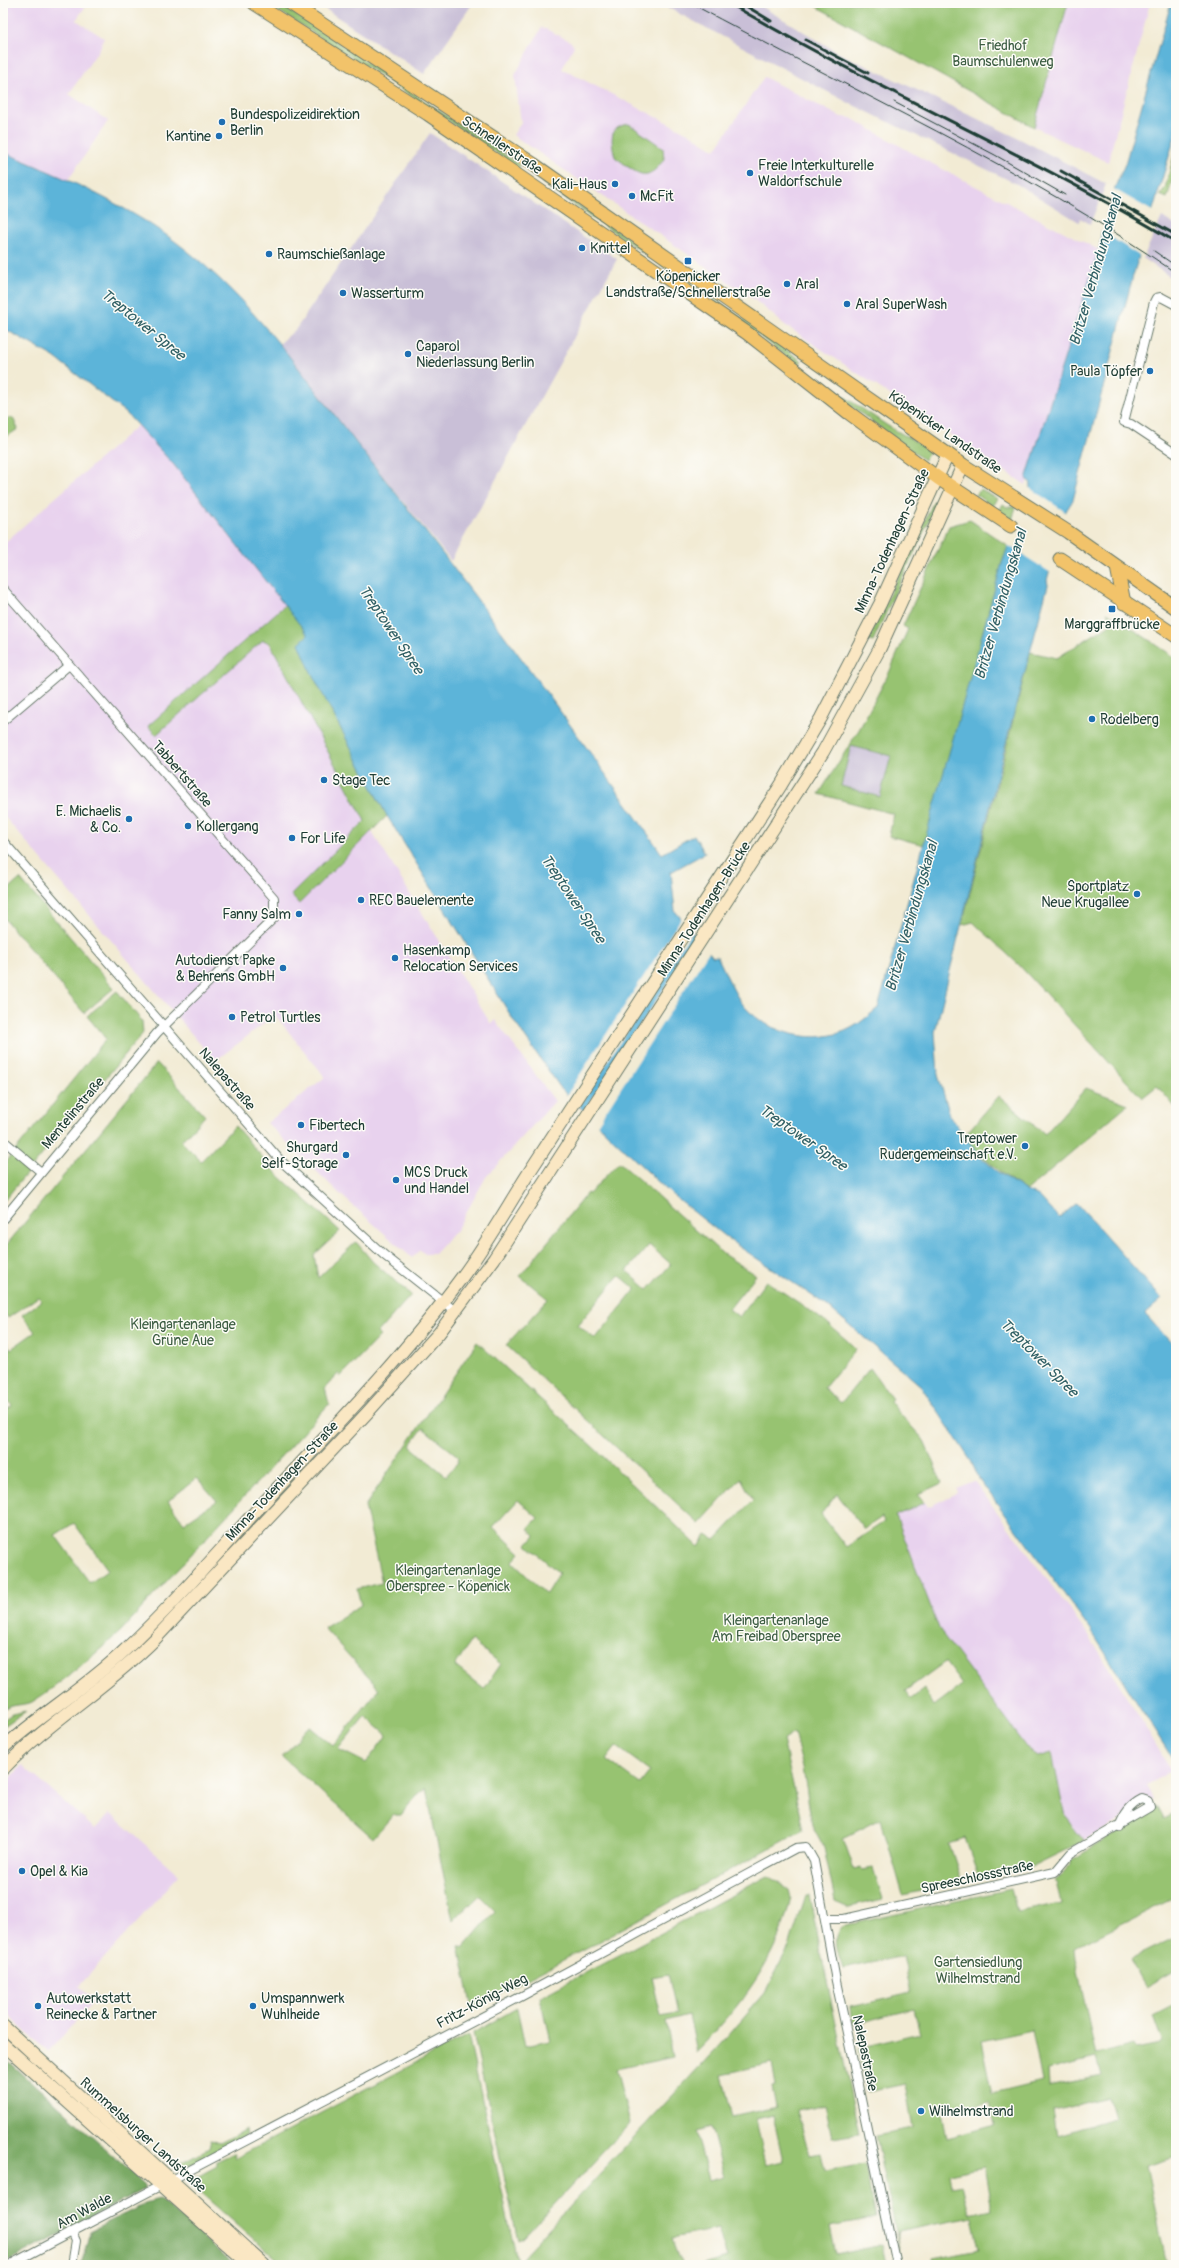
<svg xmlns="http://www.w3.org/2000/svg" width="1179" height="2268" viewBox="0 0 1179 2268" font-family="Pangolin,sans-serif">
<rect width="100%" height="100%" fill="#fdfcf7"/>
<filter id="ink" filterUnits="userSpaceOnUse"><feTurbulence type="fractalNoise" baseFrequency=".025" numOctaves="2"/><feDisplacementMap in="SourceGraphic" scale="8" xChannelSelector="R" yChannelSelector="G"/><feConvolveMatrix kernelMatrix="1 2 1 2 8 2 1 2 1" color-interpolation-filters="sRGB"/></filter>
<filter id="wash" filterUnits="userSpaceOnUse"><feTurbulence type="fractalNoise" baseFrequency=".012" numOctaves="4" result="noise"/><feDisplacementMap in="SourceGraphic" scale="16" xChannelSelector="R" yChannelSelector="G"/><feGaussianBlur stdDeviation="0.9" result="paint"/><feColorMatrix in="noise" values="0 0 0 0 0 0 0 0 0 0 0 0 0 0 0 0 0 1.4 0 .05"/><feComposite in="paint" operator="in"/></filter>
<g filter="url(#wash)">
<rect width="100%" height="100%" fill="#f2ebd4"/>
<g fill="#e8d2ee">
<polygon points="3,3 88,3 76,20 104,38 100,48 69,94 108,121 68,180 3,152"/>
<polygon points="1068,3 1150,3 1108,162 1034,127"/>
<polygon points="542,27 570,41 574,46 562,69 688,133 715,150 764,77 841,117 851,118 923,159 1099,250 1026,485 836,359 785,325 755,300 513,135 521,123 515,75"/>
<polygon points="138,425 174,465 285,605 267,641 280,660 365,821 491,1024 495,1020 555,1101 486,1177 457,1229 434,1254 425,1254 420,1250 412,1258 340,1194 267,1123 325,1077 275,1015 215,1061 3,815 3,544"/>
<polygon points="974,1481 1087,1633 1141,1719 1171,1771 1146,1786 1154,1800 1084,1841 1065,1817 1052,1753 1038,1757 1032,1754 940,1631 896,1516 925,1502 928,1507 957,1493 956,1488"/>
<polygon points="22,1765 95,1829 110,1813 179,1875 79,1986 94,2001 48,2052 17,2024 3,2007 3,1787"/>
</g>
<g fill="#c9bfd7">
<polygon points="316,3 473,3 424,74"/>
<polygon points="659,3 756,3 839,53 1020,139 1106,184 1090,224 1080,218 1079,222 1017,184 849,103"/>
<polygon points="430,133 617,259 451,561 278,345 296,329"/>
<polygon points="1162,217 1176,226 1176,281 1143,258"/>
<polygon points="851,746 891,756 881,797 840,786"/>
</g>
<g fill="#97c371" stroke="#5b8052" fill-rule="evenodd">
<polygon points="266,3 279,3 520,165 519,168 383,77"/>
<polygon points="810,3 1068,3 1034,127"/>
<path d="M 629,124 L 663,148 L 664,159 C 646,186 636,172 615,157 C 611,140 608,127 629,124 Z"/>
<polygon points="1176,148 1176,168 1167,198 1160,195 1165,188"/>
<polygon points="543,181 649,252 802,361 798,365 700,291 542,183"/>
<polygon points="833,389 888,426 931,450 924,460 832,392"/>
<polygon points="8,418 13,418 18,429 3,439 3,422"/>
<polygon points="981,489 997,499 992,506 976,495"/>
<polygon points="934,501 937,503 873,641 868,639"/>
<polygon points="1003,504 1007,507 1016,507 1012,520 999,511"/>
<path d="M 970,520 L 1009,547 L 1002,563 L 924,845 L 889,836 L 894,814 L 819,794 L 860,728 L 889,673 L 908,629 L 903,626 L 949,526 ZM 851,746 L 891,756 L 880,797 L 841,786 Z"/>
<polygon points="285,605 308,635 311,672 387,816 299,904 291,895 365,821 270,643 263,640 156,735 148,726"/>
<polygon points="1107,612 1176,658 1176,1108 1157,1086 1142,1098 1019,965 973,922 962,925 1030,652 1057,658 1112,623"/>
<polygon points="20,879 114,988 84,1013 3,917 3,894"/>
<polygon points="117,991 142,1021 143,1033 3,1202 3,1166 106,1039 87,1016"/>
<path d="M 157,1063 L 205,1116 L 181,1141 L 201,1161 L 235,1126 L 277,1174 L 340,1231 L 314,1255 L 318,1278 L 356,1242 L 373,1262 L 411,1295 L 377,1333 L 380,1336 L 340,1377 L 339,1373 L 325,1388 L 329,1404 L 120,1632 C 92,1656 64,1682 32,1702 C 24,1706 14,1703 3,1710 L 3,1412 L 12,1406 L 3,1394 L 3,1339 L 11,1349 L 35,1332 L 22,1315 L 42,1301 L 38,1297 L 8,1318 L 3,1311 L 3,1249 ZM 197,1478 L 217,1501 L 184,1523 L 168,1501 ZM 74,1523 L 108,1570 L 90,1583 L 55,1535 Z"/>
<path d="M 1086,1088 L 1128,1104 L 1026,1191 C 1001,1173 983,1160 964,1136 L 999,1096 L 1045,1134 Z"/>
<path d="M 619,1162 L 723,1254 L 756,1275 L 729,1309 L 739,1317 L 766,1281 C 798,1302 829,1322 856,1349 L 824,1388 L 841,1403 L 870,1368 L 892,1399 L 890,1401 L 899,1413 L 923,1439 L 942,1483 L 918,1494 L 924,1503 L 896,1516 L 940,1631 L 1032,1754 L 1038,1757 L 1052,1753 L 1065,1817 L 1084,1841 L 1029,1868 L 979,1878 L 965,1838 L 949,1843 L 962,1882 L 903,1895 L 881,1819 L 843,1838 L 854,1869 L 861,1867 L 862,1870 L 873,1868 L 883,1899 L 849,1907 L 835,1901 L 824,1847 L 812,1825 L 803,1768 L 794,1733 L 783,1740 L 803,1830 L 605,1938 L 472,2008 L 459,1946 L 463,1948 L 495,1911 L 480,1896 L 471,1905 L 469,1904 L 453,1921 L 426,1788 L 415,1797 L 401,1815 L 393,1815 L 373,1838 L 282,1757 L 309,1726 L 333,1746 L 379,1689 L 324,1628 L 361,1605 L 357,1589 L 382,1583 L 365,1506 L 477,1342 L 592,1446 L 699,1547 L 706,1535 L 715,1540 L 753,1500 L 741,1478 L 699,1524 L 506,1345 L 548,1299 L 520,1276 L 587,1193 L 589,1194 ZM 649,1245 L 671,1264 L 648,1290 L 627,1271 ZM 619,1275 L 636,1289 L 595,1339 L 578,1325 ZM 423,1428 L 459,1457 L 458,1462 L 446,1476 L 410,1446 ZM 837,1494 L 864,1529 L 882,1517 L 884,1522 L 846,1547 L 821,1514 ZM 518,1500 L 538,1518 L 528,1529 L 535,1536 L 527,1545 L 559,1573 L 546,1594 L 512,1562 L 520,1553 L 493,1527 ZM 471,1640 L 501,1664 L 484,1689 L 455,1666 ZM 945,1662 L 962,1685 L 934,1706 L 924,1689 L 911,1699 L 905,1691 ZM 365,1716 L 387,1735 L 366,1763 L 338,1749 ZM 616,1746 L 650,1771 L 640,1784 L 606,1759 Z"/>
<polygon points="26,1711 4,1726 3,1720 12,1714"/>
<path d="M 1158,1807 L 1164,1818 L 1176,1812 L 1176,1897 L 1074,1948 L 1075,1958 L 1096,2055 L 1133,2045 L 1135,2049 L 1160,2044 L 1162,2041 L 1153,2016 L 1176,2004 L 1176,2157 L 1146,2166 L 1167,2265 L 935,2265 L 934,2258 L 979,2249 L 972,2217 L 897,2232 L 903,2265 L 876,2135 L 913,2128 L 905,2084 L 867,2092 L 858,2048 L 920,2033 L 914,2009 L 853,2024 L 851,2007 L 911,1993 L 903,1956 L 843,1969 C 839,1955 831,1938 842,1926 L 1011,1889 L 1017,1912 L 1061,1903 L 1056,1882 L 1053,1880 L 1060,1877 L 1072,1864 L 1072,1860 ZM 1032,2030 L 1042,2082 L 993,2094 L 982,2041 ZM 1096,2058 L 1101,2076 L 1048,2087 L 1047,2070 ZM 1108,2097 L 1114,2118 L 1057,2135 L 1053,2111 ZM 990,2102 L 995,2125 L 946,2138 L 941,2113 ZM 984,2167 L 992,2209 L 969,2214 L 962,2185 L 951,2187 L 949,2174 Z"/>
<path d="M 768,1876 L 789,1890 L 791,1898 C 778,1959 738,2009 696,2052 L 688,2015 L 666,2021 L 673,2057 L 616,2069 L 630,2123 L 523,2238 L 518,2240 L 473,2033 L 517,2008 L 525,2046 L 550,2041 L 540,1997 ZM 668,1974 L 677,2013 L 661,2016 L 652,1977 Z"/>
<path d="M 806,1895 L 809,1895 L 859,2134 L 832,2138 L 825,2104 L 797,2110 L 809,2155 L 821,2153 L 825,2171 L 865,2164 L 875,2218 L 830,2226 L 836,2255 L 881,2245 L 885,2264 L 783,2265 L 781,2262 L 769,2265 L 699,2265 L 727,2257 L 718,2229 L 672,2238 L 682,2265 L 523,2265 L 522,2257 L 729,2035 L 765,1993 L 789,1947 ZM 772,2063 L 776,2086 L 772,2087 L 776,2107 L 732,2117 L 722,2074 ZM 773,2115 L 783,2161 L 766,2165 L 756,2119 ZM 711,2127 L 724,2176 L 709,2180 L 696,2131 Z"/>
<polygon points="1176,1937 1176,1970 1146,1987 1130,1959"/>
<polygon points="468,2035 518,2265 283,2265 193,2186 195,2178 217,2166 217,2161 234,2153 236,2158"/>
<polygon points="246,2129 247,2134 179,2171 174,2167 209,2148 211,2140 220,2143"/>
</g>
<g fill="#79a963" stroke="#4c734c">
<polygon points="3,2056 145,2185 144,2189 3,2264"/>
<polygon points="159,2200 167,2205 234,2265 81,2265 90,2231 145,2204"/>
</g>
<path fill="#5cb4d9" stroke="#3e7886" d="M 1171,3 L 1176,3 L 1176,133 L 1133,276 L 1073,500 L 1066,511 L 1047,580 L 1048,585 L 1002,758 L 935,1032 L 938,1075 L 950,1115 L 964,1136 L 979,1155 L 995,1170 L 1026,1191 L 1039,1196 L 1059,1218 L 1077,1203 L 1162,1299 L 1145,1314 L 1176,1348 L 1176,1764 L 1090,1629 L 979,1479 L 971,1461 L 921,1386 L 826,1305 L 728,1239 L 670,1193 L 562,1090 L 516,1024 L 387,816 L 311,672 L 299,643 L 308,635 L 174,465 L 126,413 L 54,357 L 3,328 L 3,152 C 70,180 140,210 196,258 C 259,310 307,380 357,444 C 463,577 564,714 662,854 L 694,835 L 705,853 L 671,872 L 675,911 L 713,957 L 717,956 C 725,971 734,995 745,1007 C 770,1035 818,1046 851,1028 C 861,1023 869,1015 878,1008 L 1002,563 L 1031,483 L 1026,479 L 1100,246 C 1101,218 1114,189 1125,164 Z"/>
<g fill="#f2ebd4">
<polygon points="1112,188 1154,212 1141,257 1100,230"/>
<polygon points="1027,486 1067,513 1051,573 1007,545"/>
<polygon points="682,917 693,930 578,1107 566,1096"/>
<polygon points="698,936 710,950 597,1125 584,1112"/>
</g>
</g>
<g filter="url(#ink)">
<g fill="none" stroke-linecap="round" stroke-linejoin="round">
<defs>
<g id="street">
<polyline points="1176,305 1161,297 1156,298 1154,302 1124,422 1131,424 1176,454"/>
<polyline points="3,589 274,898 274,918 157,1033 3,1219"/>
<polyline points="3,721 69,665"/>
<polyline points="3,841 280,1160 384,1255 455,1311"/>
<polyline points="3,1140 41,1172"/>
<path d="M 825,1919 L 844,1919 L 1055,1872 L 1071,1853 L 1150,1807 L 1148,1801 L 1142,1799 C 1130,1805 1124,1814 1119,1827"/>
<polyline points="72,2232 76,2241 72,2265"/>
<polyline points="9,2265 522,1996 796,1848 806,1847 814,1861 836,1981 896,2265"/>
</g>
<g id="secondary">
<path d="M 3,1748 C 42,1713 88,1686 126,1649 C 172,1606 213,1558 256,1511 C 327,1435 400,1361 462,1277 C 487,1243 507,1207 530,1171 L 781,785 L 821,718 L 880,604 L 948,454"/>
<path d="M 3,1769 C 49,1721 107,1687 154,1640 L 367,1413 L 439,1333 L 494,1259 L 823,752 L 879,650 L 963,465"/>
<polyline points="3,2026 264,2265"/>
<polyline points="3,2044 250,2265"/>
</g>
<g id="primary">
<polyline points="254,3 428,114 747,333 849,413 938,478 1011,526"/>
<polyline points="290,3 533,164 963,465 1068,532 1176,608"/>
<polyline points="1060,559 1176,636"/>
<polyline points="1117,567 1124,603"/>
</g>
</defs>
<use href="#street" stroke="#697a6c" stroke-width="10"/>
<use href="#secondary" stroke="#697a6c" stroke-width="14"/>
<use href="#primary" stroke="#697a6c" stroke-width="15"/>
<use href="#street" stroke="#fff" stroke-width="8"/>
<use href="#secondary" stroke="#fae7c3" stroke-width="12"/>
<use href="#primary" stroke="#f2c36a" stroke-width="13"/>
<g stroke="#1f3d34" stroke-width="1">
<path d="M 690,3 C 853,91 1023,167 1176,273"/>
<polyline points="894,102 995,155 1065,195"/>
<polyline points="1154,251 1176,266"/>
</g>
<g stroke="#1f3d34" stroke-width="3">
<path d="M 729,3 C 875,89 1031,155 1176,242"/>
<polyline points="741,3 771,21"/>
<polyline points="806,40 868,73"/>
<polyline points="1061,171 1176,235"/>
</g>
</g>
</g>
<g fill="#1f6fb2" stroke="#fdfcf7" stroke-width="1.5">
<circle cx="222" cy="122" r="4"/>
<circle cx="219" cy="136" r="4"/>
<circle cx="750" cy="173" r="4"/>
<circle cx="615" cy="184" r="4"/>
<circle cx="632" cy="196" r="4"/>
<circle cx="582" cy="248" r="4"/>
<circle cx="269" cy="254" r="4"/>
<rect x="684" y="257" width="8" height="8" rx="2"/>
<circle cx="787" cy="284" r="4"/>
<circle cx="343" cy="293" r="4"/>
<circle cx="847" cy="304" r="4"/>
<circle cx="408" cy="354" r="4"/>
<circle cx="1150" cy="371" r="4"/>
<rect x="1108" y="605" width="8" height="8" rx="2"/>
<circle cx="1092" cy="719" r="4"/>
<circle cx="324" cy="780" r="4"/>
<circle cx="129" cy="819" r="4"/>
<circle cx="188" cy="826" r="4"/>
<circle cx="292" cy="838" r="4"/>
<circle cx="1137" cy="894" r="4"/>
<circle cx="361" cy="900" r="4"/>
<circle cx="299" cy="914" r="4"/>
<circle cx="395" cy="958" r="4"/>
<circle cx="283" cy="968" r="4"/>
<circle cx="232" cy="1017" r="4"/>
<circle cx="301" cy="1125" r="4"/>
<circle cx="1025" cy="1146" r="4"/>
<circle cx="346" cy="1155" r="4"/>
<circle cx="396" cy="1180" r="4"/>
<circle cx="22" cy="1871" r="4"/>
<circle cx="38" cy="2006" r="4"/>
<circle cx="253" cy="2006" r="4"/>
<circle cx="921" cy="2111" r="4"/>
</g>
<g text-anchor="middle" dominant-baseline="central" stroke-width="3" stroke-linejoin="round" paint-order="stroke">
<g font-size="14" fill="#3d5e43" stroke="#fdfcf7">
<text x="1003" y="45">Friedhof<tspan x="1003" dy="16">Baumschulenweg</tspan></text>
<text x="183" y="1324">Kleingartenanlage<tspan x="183" dy="16">Grüne Aue</tspan></text>
<text x="448" y="1570">Kleingartenanlage<tspan x="448" dy="16">Oberspree - Köpenick</tspan></text>
<text x="776" y="1620">Kleingartenanlage<tspan x="776" dy="16">Am Freibad Oberspree</tspan></text>
<text x="978" y="1962">Gartensiedlung<tspan x="978" dy="16">Wilhelmstrand</tspan></text>
</g>
<g font-size="14" fill="#1f3d34" stroke="#fdfcf7" text-anchor="start">
<text x="230" y="114">Bundespolizeidirektion<tspan x="230" dy="16">Berlin</tspan></text>
<text x="211" y="136" text-anchor="end">Kantine</text>
<text x="758" y="165">Freie Interkulturelle<tspan x="758" dy="16">Waldorfschule</tspan></text>
<text x="607" y="184" text-anchor="end">Kali-Haus</text>
<text x="640" y="196">McFit</text>
<text x="590" y="248">Knittel</text>
<text x="277" y="254">Raumschießanlage</text>
<text x="688" y="276" text-anchor="middle">Köpenicker<tspan x="688" dy="16">Landstraße/Schnellerstraße</tspan></text>
<text x="795" y="284">Aral</text>
<text x="351" y="293">Wasserturm</text>
<text x="855" y="304">Aral SuperWash</text>
<text x="416" y="346">Caparol<tspan x="416" dy="16">Niederlassung Berlin</tspan></text>
<text x="1142" y="371" text-anchor="end">Paula Töpfer</text>
<text x="1112" y="624" text-anchor="middle">Marggraffbrücke</text>
<text x="1100" y="719">Rodelberg</text>
<text x="332" y="780">Stage Tec</text>
<text x="121" y="811" text-anchor="end">E. Michaelis<tspan x="121" dy="16">&amp; Co.</tspan></text>
<text x="196" y="826">Kollergang</text>
<text x="300" y="838">For Life</text>
<text x="1129" y="886" text-anchor="end">Sportplatz<tspan x="1129" dy="16">Neue Krugallee</tspan></text>
<text x="369" y="900">REC Bauelemente</text>
<text x="291" y="914" text-anchor="end">Fanny Salm</text>
<text x="403" y="950">Hasenkamp<tspan x="403" dy="16">Relocation Services</tspan></text>
<text x="275" y="960" text-anchor="end">Autodienst Papke<tspan x="275" dy="16">&amp; Behrens GmbH</tspan></text>
<text x="240" y="1017">Petrol Turtles</text>
<text x="309" y="1125">Fibertech</text>
<text x="1017" y="1138" text-anchor="end">Treptower<tspan x="1017" dy="16">Rudergemeinschaft e.V.</tspan></text>
<text x="338" y="1147" text-anchor="end">Shurgard<tspan x="338" dy="16">Self-Storage</tspan></text>
<text x="404" y="1172">MCS Druck<tspan x="404" dy="16">und Handel</tspan></text>
<text x="30" y="1871">Opel &amp; Kia</text>
<text x="46" y="1998">Autowerkstatt<tspan x="46" dy="16">Reinecke &amp; Partner</tspan></text>
<text x="261" y="1998">Umspannwerk<tspan x="261" dy="16">Wuhlheide</tspan></text>
<text x="929" y="2111">Wilhelmstrand</text>
</g>
<g font-size="14" fill="#1f3d34" stroke="#fdfcf7">
<text transform="translate(502 145) rotate(34)">Schnellerstraße</text>
<text transform="translate(945 432) rotate(35)">Köpenicker Landstraße</text>
<text transform="translate(892 541) rotate(-65)">Minna-Todenhagen-Straße</text>
<text transform="translate(182 774) rotate(49)">Tabbertstraße</text>
<text transform="translate(704 909) rotate(-57)">Minna-Todenhagen-Brücke</text>
<text transform="translate(227 1079) rotate(49)">Nalepastraße</text>
<text transform="translate(73 1113) rotate(-50)">Mentelinstraße</text>
<text transform="translate(282 1481) rotate(-47)">Minna-Todenhagen-Straße</text>
<text transform="translate(977 1877) rotate(-12)">Spreeschlossstraße</text>
<text transform="translate(482 2001) rotate(-28)">Fritz-König-Weg</text>
<text transform="translate(865 2053) rotate(78)">Nalepastraße</text>
<text transform="translate(143 2135) rotate(42)">Rummelsburger Landstraße</text>
<text transform="translate(84 2211) rotate(-28)">Am Walde</text>
</g>
<g font-size="15" font-style="italic" fill="#316166" stroke="#fdfcf7">
<text transform="translate(1096 270) rotate(-74)">Britzer Verbindungskanal</text>
<text transform="translate(143 325) rotate(39)">Treptower Spree</text>
<text transform="translate(1001 604) rotate(-74)">Britzer Verbindungskanal</text>
<text transform="translate(391 630) rotate(56)">Treptower Spree</text>
<text transform="translate(573 899) rotate(56)">Treptower Spree</text>
<text transform="translate(912 916) rotate(-74)">Britzer Verbindungskanal</text>
<text transform="translate(803 1138) rotate(35)">Treptower Spree</text>
<text transform="translate(1039 1358) rotate(45)">Treptower Spree</text>
</g>
</g>
<rect width="1179" height="2268" fill="none" stroke="#fdfcf7" stroke-width="16"/>
</svg>
